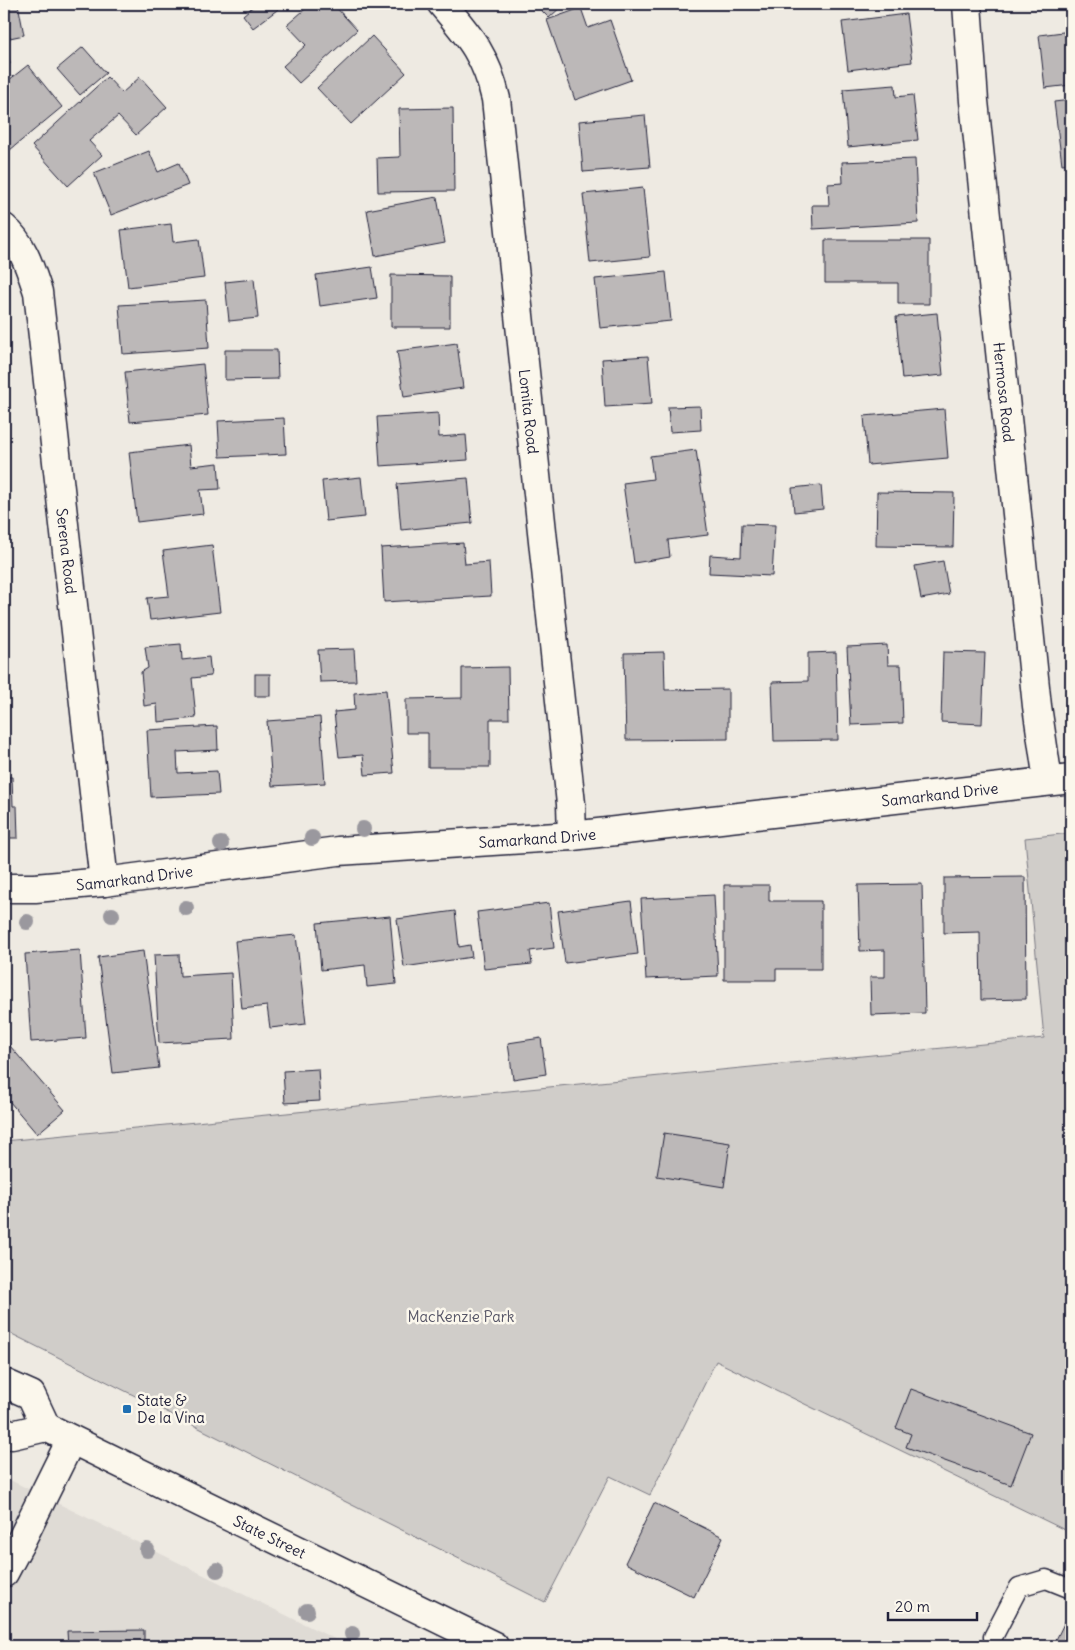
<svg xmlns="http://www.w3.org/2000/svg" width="1075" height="1650" viewBox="0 0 1075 1650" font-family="Delius,sans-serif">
<rect width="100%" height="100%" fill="#eeeae2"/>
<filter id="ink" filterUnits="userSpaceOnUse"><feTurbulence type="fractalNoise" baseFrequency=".02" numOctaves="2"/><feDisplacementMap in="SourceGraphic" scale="10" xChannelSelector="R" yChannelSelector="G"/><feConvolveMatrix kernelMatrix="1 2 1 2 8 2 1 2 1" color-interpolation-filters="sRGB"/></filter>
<g filter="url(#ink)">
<polygon fill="#dfdbd5" points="4,1477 349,1646 4,1646"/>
<polygon fill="#d0cdc9" stroke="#797882" points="1071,833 1071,1533 716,1361 650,1495 610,1476 545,1602 4,1330 4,1141 1044,1038 1025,838"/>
<g fill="#bcb8b8" stroke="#22223b">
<polygon points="4,4 18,4 24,35 5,39 10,64 4,65"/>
<polygon points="256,4 285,4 253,28 243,15"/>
<polygon points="311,4 333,4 357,30 299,83 283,66 306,45 287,25"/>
<polygon points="535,4 564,4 549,18"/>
<polygon points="847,4 899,4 847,7"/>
<polygon points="581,8 588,28 610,20 631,80 575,100 547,20"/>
<polygon points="906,14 912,62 848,70 842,22"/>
<polygon points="1071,31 1071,85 1045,88 1039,35"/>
<polygon points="372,36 406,73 351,124 317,88"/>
<polygon points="83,47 106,73 80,95 57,69"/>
<polygon points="28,65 62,107 10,150 4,142 4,84"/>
<polygon points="107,77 122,93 140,77 167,107 136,135 118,116 89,141 102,155 68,186 32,146"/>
<polygon points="895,85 896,97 913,95 918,140 848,147 843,89"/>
<polygon points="1071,100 1071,163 1062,164 1054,102"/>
<polygon points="453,108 454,191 378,192 377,158 400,157 399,109"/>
<polygon points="645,115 650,167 583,172 579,121"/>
<polygon points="149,151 158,172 179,163 188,185 111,215 94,173"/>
<polygon points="915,159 918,223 813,229 812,205 829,205 828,184 843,183 842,162"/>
<polygon points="643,188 650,257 590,263 583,194"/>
<polygon points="437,197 445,243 375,256 367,210"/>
<polygon points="171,224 173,242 199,239 204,278 128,287 121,230"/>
<polygon points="825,240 929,240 929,304 898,304 898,283 825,283"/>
<polygon points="372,267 377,298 320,306 316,275"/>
<polygon points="666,272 671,321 600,328 595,279"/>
<polygon points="391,275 450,276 450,327 391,327"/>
<polygon points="254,279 258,318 229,321 225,282"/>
<polygon points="206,300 209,348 123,354 119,305"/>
<polygon points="937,313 943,375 902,379 896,317"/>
<polygon points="457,343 463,388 404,397 397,351"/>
<polygon points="225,350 277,350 278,379 225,380"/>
<polygon points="648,356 652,404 605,407 602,359"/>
<polygon points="203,364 208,415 130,422 125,372"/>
<polygon points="700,406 701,430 670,432 668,407"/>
<polygon points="944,409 948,458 868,465 864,416"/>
<polygon points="438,413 439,437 466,435 468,460 380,466 377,417"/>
<polygon points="284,418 286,454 220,457 218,421"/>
<polygon points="189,445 191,466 218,463 220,489 200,490 203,514 137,522 129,452"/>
<polygon points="696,450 708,535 668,540 670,557 634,563 623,483 653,479 650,456"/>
<polygon points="361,477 365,517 326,521 322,481"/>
<polygon points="468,478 472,523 401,530 397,484"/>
<polygon points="821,485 823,509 794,512 792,488"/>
<polygon points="877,492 954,493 953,547 876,546"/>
<polygon points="742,524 775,525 772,576 709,573 710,555 741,557"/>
<polygon points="463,543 465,564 489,562 491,596 384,602 381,548"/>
<polygon points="212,545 220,612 150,620 147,598 169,596 163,551"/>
<polygon points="943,561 949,594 921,599 915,566"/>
<polygon points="181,644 182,660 209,657 211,676 192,678 196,718 158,722 157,704 144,706 141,672 148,668 145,647"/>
<polygon points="887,645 888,665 901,665 903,723 851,725 847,647"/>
<polygon points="354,649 356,681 320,682 318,650"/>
<polygon points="664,652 665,690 728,689 728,739 626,740 624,653"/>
<polygon points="836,652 838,740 774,741 772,682 808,681 808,653"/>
<polygon points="943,652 985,653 982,724 941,722"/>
<polygon points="508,667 509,719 490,719 490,767 428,767 428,733 406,733 406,699 462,698 462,668"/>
<rect x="255" y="674" width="15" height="22"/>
<polygon points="386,690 394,773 365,775 363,755 339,757 334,712 355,710 354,693"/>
<polygon points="320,717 325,783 272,786 267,721"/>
<polygon points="217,726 218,750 177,752 178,773 217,771 219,794 151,797 147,730"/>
<polygon points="4,731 6,731 8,765 4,765"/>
<polygon points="4,777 12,777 13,806 17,806 18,838 4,838"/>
<polygon points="1025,877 1026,999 981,1000 980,932 944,933 944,878"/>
<polygon points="922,884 925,1013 871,1015 870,977 885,977 885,950 860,951 858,885"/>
<polygon points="724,885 769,885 769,901 821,901 821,969 776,969 776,980 724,980"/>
<polygon points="714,895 718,976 646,979 641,899"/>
<polygon points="631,901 638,954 565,963 558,911"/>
<polygon points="549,903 554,948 530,951 532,964 484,969 477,912"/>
<polygon points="455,911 459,947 470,945 472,957 404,967 397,919"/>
<polygon points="390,916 396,984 367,987 365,965 321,970 317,923"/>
<polygon points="296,935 306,1024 270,1028 267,1006 242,1009 235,941"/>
<polygon points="80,950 86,1038 31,1042 25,954"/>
<polygon points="143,951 159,1068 113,1073 98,957"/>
<polygon points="179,954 180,976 231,973 234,1039 159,1043 154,955"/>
<polygon points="541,1038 546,1074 513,1079 508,1043"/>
<polygon points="4,1039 65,1110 37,1134 4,1095"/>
<polygon points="318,1069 320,1101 285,1103 283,1071"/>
<polygon points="664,1133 730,1143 724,1187 657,1176"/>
<polygon points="911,1389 1031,1433 1011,1485 906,1447 911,1434 896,1428"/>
<polygon points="654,1503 723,1537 694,1597 625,1563"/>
<polygon points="1071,1609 1071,1646 1053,1646"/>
<polygon points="144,1630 144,1646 68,1646 67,1631"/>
</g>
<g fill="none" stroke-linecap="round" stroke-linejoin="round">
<defs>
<polyline id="lane" points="993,1637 1019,1587 1046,1579 1071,1589"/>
<g id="street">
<path id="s1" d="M 442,4 C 470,37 486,55 496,99 L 571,804 L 572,836"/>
<path id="s2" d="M 967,4 L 974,101 L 1037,706 L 1048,781"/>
<path id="s3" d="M 4,228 C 23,244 30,268 38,292 L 104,882"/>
<path id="s4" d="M 4,888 L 35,888 L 104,882 L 338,851 L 572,836 L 1071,779"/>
<polyline points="4,1573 19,1545 71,1440"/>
</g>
<g id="primary">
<path id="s5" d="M 4,1383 L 31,1395 L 46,1427 L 494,1646"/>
<polyline points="4,1431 12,1435 46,1427"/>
</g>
</defs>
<use href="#lane" stroke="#22223b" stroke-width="21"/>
<use href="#street" stroke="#22223b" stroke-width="31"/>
<use href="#primary" stroke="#22223b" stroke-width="31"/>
<use href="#lane" stroke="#fbf7ec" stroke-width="18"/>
<use href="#street" stroke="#fbf7ec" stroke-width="28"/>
<use href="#primary" stroke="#fbf7ec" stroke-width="28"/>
</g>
<g fill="#9a989e">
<circle cx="363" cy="829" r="8"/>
<circle cx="312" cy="838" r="8"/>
<circle cx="221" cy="844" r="8"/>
<circle cx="186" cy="908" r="8"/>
<circle cx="112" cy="915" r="8"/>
<circle cx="27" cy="922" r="8"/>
<circle cx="147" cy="1550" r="8"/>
<circle cx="217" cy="1570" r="8"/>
<circle cx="307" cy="1611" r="8"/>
<circle cx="352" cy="1634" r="8"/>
</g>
</g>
<rect fill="#1f6fb2" stroke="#fbf7ec" stroke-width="2" x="122" y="1404" width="10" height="10" rx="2.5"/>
<g text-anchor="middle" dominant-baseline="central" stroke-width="5" stroke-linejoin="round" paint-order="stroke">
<g font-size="15" fill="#22223b" stroke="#fbf7ec">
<text stroke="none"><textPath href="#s2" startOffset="390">Hermosa Road</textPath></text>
<text stroke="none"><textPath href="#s1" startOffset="425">Lomita Road</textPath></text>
<text stroke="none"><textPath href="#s3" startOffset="334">Serena Road</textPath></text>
<text stroke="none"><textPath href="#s4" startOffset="941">Samarkand Drive</textPath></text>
<text stroke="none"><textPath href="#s4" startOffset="536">Samarkand Drive</textPath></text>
<text stroke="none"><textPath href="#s4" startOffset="131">Samarkand Drive</textPath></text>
<text stroke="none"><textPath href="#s5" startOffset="314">State Street</textPath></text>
</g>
<g font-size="15" fill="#565566" stroke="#fbf7ec">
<text x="461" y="1316">MacKenzie Park</text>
</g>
<g font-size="15" fill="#22223b" stroke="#fbf7ec" text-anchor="start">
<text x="137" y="1400">State &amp;<tspan x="137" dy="17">De la Vina</tspan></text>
</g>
</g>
<rect width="1075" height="1650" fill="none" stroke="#fbf7ec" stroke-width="20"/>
<rect x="10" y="10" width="1055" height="1630" fill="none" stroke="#22223b" stroke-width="2" filter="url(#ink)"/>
<path d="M888 1612v8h89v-8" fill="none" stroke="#22223b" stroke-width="2.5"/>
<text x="895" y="1612" font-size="15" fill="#22223b" stroke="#fbf7ec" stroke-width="4" paint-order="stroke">20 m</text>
</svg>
